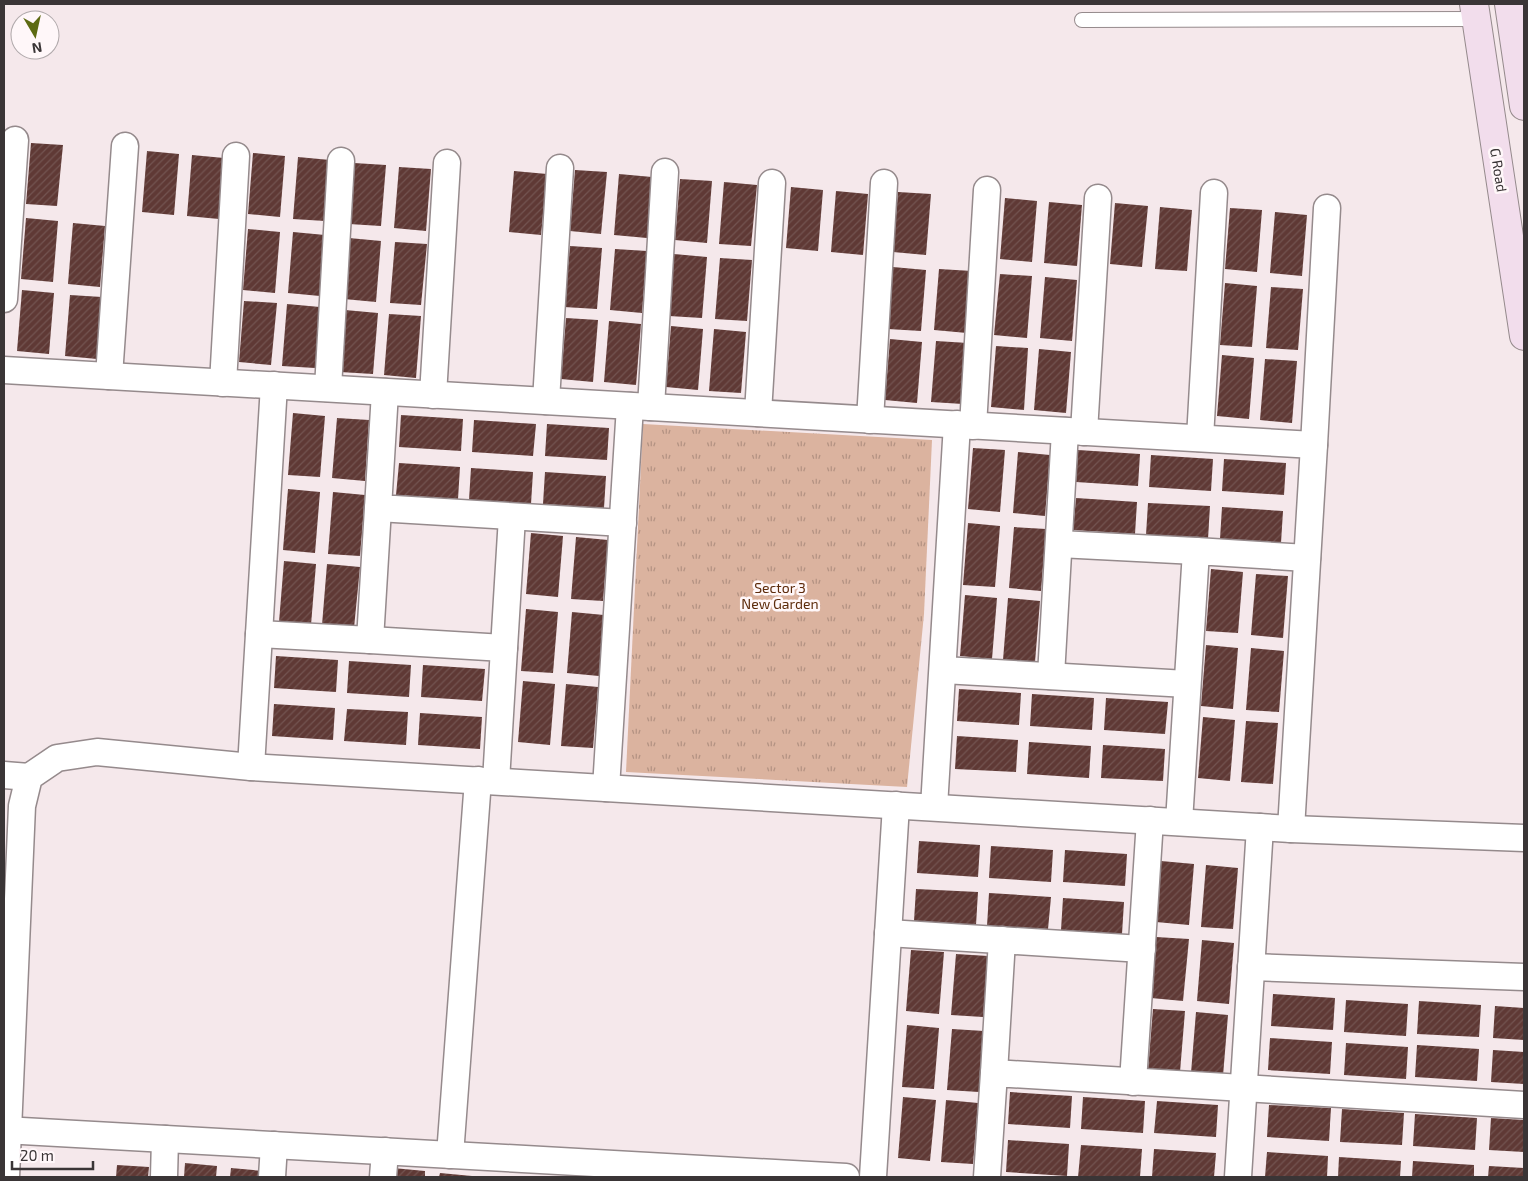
<svg xmlns="http://www.w3.org/2000/svg" width="1528" height="1181" viewBox="0 0 1528 1181" font-family="'Exo 2',sans-serif">
<defs>
<pattern id="park-tufts" width="24" height="20" patternUnits="userSpaceOnUse" patternTransform="scale(1.25)"><rect width="24" height="20" fill="#dbb39f"/><path d="M3 7l-1-3M5 7V3M7 7l1-3M15 17l-1-3M17 17v-4M19 17l1-3" fill="none" stroke="#b39282"/></pattern>
<pattern id="building-hatch" width="6" height="6" patternUnits="userSpaceOnUse" patternTransform="scale(1.25)"><rect width="6" height="6" fill="#5f3935"/><path d="M-1 1l2-2M0 6l6-6M5 7l2-2" fill="none" stroke="#735451"/></pattern>
</defs>
<rect width="100%" height="100%" fill="#f5e8eb"/>
<polygon fill="url(#park-tufts)" points="643,424 932,440 924,614 907,787 626,772"/>
<g fill="url(#building-hatch)">
<polygon points="31,143 63,145 57,206 26,204"/>
<polygon points="147,151 179,154 174,215 142,212"/>
<polygon points="253,153 285,156 280,217 248,214"/>
<polygon points="192,155 224,158 219,219 187,216"/>
<polygon points="298,157 330,160 325,221 293,219"/>
<polygon points="354,163 386,165 381,226 349,224"/>
<polygon points="399,167 431,169 426,231 394,228"/>
<polygon points="575,170 607,172 601,234 570,231"/>
<polygon points="514,171 547,174 541,235 509,232"/>
<polygon points="619,174 652,177 647,238 614,235"/>
<polygon points="680,179 712,181 707,243 675,240"/>
<polygon points="724,182 757,185 751,246 719,244"/>
<polygon points="791,187 823,190 818,251 786,248"/>
<polygon points="836,191 868,194 863,255 831,252"/>
<polygon points="898,192 931,194 926,255 893,252"/>
<polygon points="1005,198 1037,201 1032,262 1000,259"/>
<polygon points="1049,202 1082,205 1077,266 1044,263"/>
<polygon points="1115,203 1148,206 1142,267 1110,264"/>
<polygon points="1160,207 1192,210 1187,271 1155,269"/>
<polygon points="1230,208 1262,210 1257,272 1225,269"/>
<polygon points="1275,212 1307,215 1302,276 1270,273"/>
<polygon points="26,218 58,221 53,282 21,279"/>
<polygon points="73,223 105,226 100,287 68,284"/>
<polygon points="248,229 280,232 275,293 243,290"/>
<polygon points="293,232 325,235 320,296 288,293"/>
<polygon points="349,238 381,241 376,302 344,299"/>
<polygon points="395,242 427,244 421,305 390,303"/>
<polygon points="570,246 602,248 597,309 564,307"/>
<polygon points="615,249 647,251 642,313 610,310"/>
<polygon points="674,254 707,257 702,318 669,316"/>
<polygon points="720,258 752,260 747,321 715,319"/>
<polygon points="893,267 926,270 921,331 888,329"/>
<polygon points="939,269 972,271 967,333 934,330"/>
<polygon points="1000,274 1032,276 1027,338 994,335"/>
<polygon points="1045,277 1077,280 1072,341 1040,338"/>
<polygon points="1225,283 1257,286 1252,347 1220,345"/>
<polygon points="1271,287 1303,289 1298,350 1266,348"/>
<polygon points="22,290 54,293 49,354 17,351"/>
<polygon points="70,295 102,297 97,359 65,356"/>
<polygon points="244,301 277,303 271,365 239,362"/>
<polygon points="287,304 320,307 315,368 282,366"/>
<polygon points="345,310 378,313 373,374 340,372"/>
<polygon points="389,314 421,316 416,378 384,375"/>
<polygon points="566,318 598,320 593,382 561,379"/>
<polygon points="609,321 641,324 636,385 604,382"/>
<polygon points="671,326 703,329 698,390 666,387"/>
<polygon points="714,329 746,332 741,393 709,391"/>
<polygon points="890,339 922,342 917,403 885,400"/>
<polygon points="936,341 968,343 963,404 931,402"/>
<polygon points="996,346 1028,348 1024,410 991,407"/>
<polygon points="1039,349 1071,352 1066,413 1034,410"/>
<polygon points="1222,355 1254,358 1249,419 1217,416"/>
<polygon points="1265,359 1297,361 1292,423 1260,420"/>
<polygon points="293,413 325,416 320,477 288,475"/>
<polygon points="401,415 463,419 461,451 399,447"/>
<polygon points="337,418 369,420 365,481 332,478"/>
<polygon points="474,420 536,424 533,456 472,452"/>
<polygon points="547,424 609,428 607,460 545,456"/>
<polygon points="973,448 1005,450 1000,512 968,509"/>
<polygon points="1078,450 1140,454 1138,486 1076,482"/>
<polygon points="1018,452 1050,455 1045,516 1013,513"/>
<polygon points="1151,455 1213,459 1211,491 1149,487"/>
<polygon points="1224,459 1286,463 1284,495 1222,491"/>
<polygon points="399,463 460,467 458,499 396,495"/>
<polygon points="471,468 533,472 531,504 469,500"/>
<polygon points="545,472 606,476 604,508 543,504"/>
<polygon points="288,489 320,492 315,553 283,550"/>
<polygon points="333,492 365,495 360,556 328,554"/>
<polygon points="1076,498 1137,502 1135,534 1073,530"/>
<polygon points="1148,503 1210,506 1208,539 1146,535"/>
<polygon points="1222,507 1283,511 1281,543 1220,539"/>
<polygon points="968,523 1000,526 995,587 963,585"/>
<polygon points="1014,527 1046,529 1041,591 1009,588"/>
<polygon points="531,533 563,536 558,597 526,594"/>
<polygon points="576,537 608,540 603,601 571,599"/>
<polygon points="284,561 316,564 311,625 279,622"/>
<polygon points="327,564 360,567 354,628 322,625"/>
<polygon points="1211,569 1243,572 1238,633 1206,631"/>
<polygon points="1256,574 1288,576 1283,638 1251,635"/>
<polygon points="965,595 997,598 992,659 960,656"/>
<polygon points="1008,598 1040,601 1035,662 1003,660"/>
<polygon points="526,609 558,612 553,673 521,671"/>
<polygon points="572,612 604,615 599,676 567,673"/>
<polygon points="1206,645 1238,648 1233,709 1201,706"/>
<polygon points="1251,648 1284,651 1279,712 1246,710"/>
<polygon points="276,656 338,660 336,692 274,688"/>
<polygon points="349,661 411,665 409,697 347,693"/>
<polygon points="423,665 485,669 482,701 421,697"/>
<polygon points="523,681 555,684 550,745 518,742"/>
<polygon points="566,684 598,687 593,748 561,746"/>
<polygon points="959,689 1021,693 1019,725 957,721"/>
<polygon points="1032,694 1094,698 1092,730 1030,726"/>
<polygon points="1106,698 1168,702 1165,734 1104,730"/>
<polygon points="274,704 335,708 333,740 272,736"/>
<polygon points="347,709 408,712 406,745 344,741"/>
<polygon points="420,713 482,717 480,749 418,745"/>
<polygon points="1203,717 1235,720 1230,781 1198,778"/>
<polygon points="1246,721 1278,723 1273,784 1241,782"/>
<polygon points="957,736 1018,740 1016,772 955,769"/>
<polygon points="1029,742 1091,746 1089,778 1027,774"/>
<polygon points="1103,745 1165,749 1163,781 1101,778"/>
<polygon points="919,841 980,845 978,877 917,873"/>
<polygon points="991,846 1053,850 1051,882 989,878"/>
<polygon points="1065,850 1127,854 1125,886 1063,882"/>
<polygon points="1161,861 1194,864 1189,925 1156,922"/>
<polygon points="1206,865 1238,868 1233,929 1201,927"/>
<polygon points="916,889 978,892 976,925 914,921"/>
<polygon points="989,893 1051,897 1048,929 987,926"/>
<polygon points="1063,898 1124,902 1122,934 1061,930"/>
<polygon points="1156,937 1189,939 1183,1001 1151,998"/>
<polygon points="1202,940 1234,943 1229,1004 1197,1001"/>
<polygon points="911,950 944,952 939,1014 906,1011"/>
<polygon points="956,954 988,956 983,1017 951,1015"/>
<polygon points="1273,994 1335,998 1333,1030 1271,1026"/>
<polygon points="1346,1000 1408,1004 1406,1036 1344,1032"/>
<polygon points="1419,1001 1481,1005 1479,1037 1417,1034"/>
<polygon points="1495,1006 1524,1008 1524,1040 1493,1038"/>
<polygon points="1153,1009 1185,1011 1180,1072 1148,1070"/>
<polygon points="1196,1012 1228,1015 1223,1076 1191,1073"/>
<polygon points="907,1025 939,1028 934,1089 902,1087"/>
<polygon points="952,1029 984,1031 979,1092 947,1090"/>
<polygon points="1270,1038 1332,1042 1330,1074 1268,1070"/>
<polygon points="1346,1043 1408,1047 1406,1079 1344,1075"/>
<polygon points="1417,1045 1479,1049 1477,1081 1415,1077"/>
<polygon points="1493,1050 1524,1052 1524,1084 1491,1082"/>
<polygon points="1010,1092 1072,1096 1070,1128 1008,1124"/>
<polygon points="903,1097 936,1100 930,1161 898,1158"/>
<polygon points="1083,1097 1145,1101 1143,1133 1081,1129"/>
<polygon points="946,1100 978,1103 973,1164 941,1162"/>
<polygon points="1157,1101 1218,1105 1216,1137 1154,1133"/>
<polygon points="1269,1105 1331,1108 1329,1141 1267,1137"/>
<polygon points="1342,1109 1404,1113 1402,1145 1340,1142"/>
<polygon points="1415,1114 1477,1118 1475,1150 1413,1146"/>
<polygon points="1491,1118 1524,1120 1524,1152 1489,1150"/>
<polygon points="1008,1140 1069,1144 1067,1176 1006,1172"/>
<polygon points="1081,1145 1142,1149 1140,1177 1078,1177"/>
<polygon points="1154,1149 1216,1153 1214,1177 1152,1177"/>
<polygon points="1267,1152 1328,1156 1327,1177 1265,1177"/>
<polygon points="1339,1157 1401,1161 1400,1177 1338,1177"/>
<polygon points="1413,1161 1474,1165 1474,1177 1412,1177"/>
<polygon points="185,1163 217,1166 216,1177 184,1177"/>
<polygon points="117,1165 149,1167 148,1177 116,1177"/>
<polygon points="1489,1166 1524,1168 1524,1177 1488,1177"/>
<polygon points="231,1168 263,1171 263,1177 230,1177"/>
<polygon points="393,1168 425,1171 425,1177 392,1177"/>
<polygon points="440,1173 472,1176 472,1177 439,1177"/>
</g>
<g fill="none" stroke-linecap="round" stroke-linejoin="round">
<defs>
<polyline id="lane" points="1082,20 1476,19"/>
<g id="street">
<polyline points="4,299 15,140"/>
<polyline points="4,370 1314,445 1291,829"/>
<polyline points="109,376 125,146"/>
<polyline points="223,383 236,156"/>
<polyline points="328,388 341,161"/>
<polyline points="385,392 378,508 623,523"/>
<polyline points="433,395 447,163"/>
<polyline points="546,401 560,168"/>
<polyline points="651,407 665,172"/>
<polyline points="758,413 772,183"/>
<polyline points="870,420 884,183"/>
<polyline points="973,426 987,190"/>
<polyline points="1084,432 1098,198"/>
<polyline points="1200,438 1214,193"/>
<polyline points="1314,445 1327,208"/>
<polyline points="1059,544 1196,551"/>
<polyline points="259,634 370,640 378,508"/>
<polyline points="370,640 504,648 496,781"/>
<polyline points="504,648 512,517"/>
<polyline points="943,670 1187,684"/>
<polyline points="1051,676 1065,431"/>
<polyline points="251,767 274,385"/>
<polyline points="4,775 29,777"/>
<polyline points="606,788 630,406"/>
<polyline points="934,807 957,424"/>
<polyline points="1179,822 1196,551 1307,558"/>
<polyline points="888,933 1142,949"/>
<polyline points="1251,967 1524,977"/>
<polyline points="994,1073 1002,940"/>
<polyline points="1133,1082 1150,820"/>
<polyline points="4,1130 846,1177"/>
<polyline points="450,1155 478,780"/>
<polyline points="6,1177 22,806 29,777 57,758 97,752 251,767 1291,829 1524,838"/>
<polyline points="164,1177 165,1139"/>
<polyline points="272,1177 274,1145"/>
<polyline points="383,1177 385,1151"/>
<polyline points="873,1177 896,805"/>
<polyline points="987,1177 994,1073 1524,1105"/>
<polyline points="1238,1177 1260,827"/>
</g>
<g id="secondary">
<polyline points="1474,4 1524,336"/>
<polyline points="1509,4 1524,106"/>
</g>
</defs>
<use href="#lane" stroke="#958a8c" stroke-width="16"/>
<use href="#street" stroke="#958a8c" stroke-width="29"/>
<use href="#secondary" stroke="#958a8c" stroke-width="30"/>
<use href="#lane" stroke="#fff" stroke-width="14"/>
<use href="#street" stroke="#fff" stroke-width="26"/>
<use href="#secondary" stroke="#f2ddec" stroke-width="28"/>
</g>
<g text-anchor="middle" dominant-baseline="central" stroke-width="5" stroke-linejoin="round" paint-order="stroke">
<g font-size="14" fill="#3a3536" stroke="#fff7f9">
<text transform="translate(1499 170) rotate(81)">G Road</text>
</g>
<g font-size="14" fill="#5d2b0b" stroke="#fff7f9">
<text x="780" y="587">Sector 3<tspan x="780" dy="16">New Garden</tspan></text>
</g>
</g>
<rect width="1528" height="1181" fill="none" stroke="#3a3536" stroke-width="10"/>
<g transform="translate(35 35) rotate(171)"><circle r="24" fill="#fff7f9" stroke="#b0a9ab"/>
<path d="M0-4L9 19L0 12L-9 19Z" fill="#5d6a12"/>
<text y="-8" font-size="14" font-weight="bold" text-anchor="middle" fill="#3a3536">N</text>
</g>
<path d="M12 1161v8h81v-8" fill="none" stroke="#3a3536" stroke-width="2.5"/>
<text x="20" y="1161" font-size="15" fill="#3a3536" stroke="#fff7f9" stroke-width="4" paint-order="stroke">20 m</text>
</svg>
